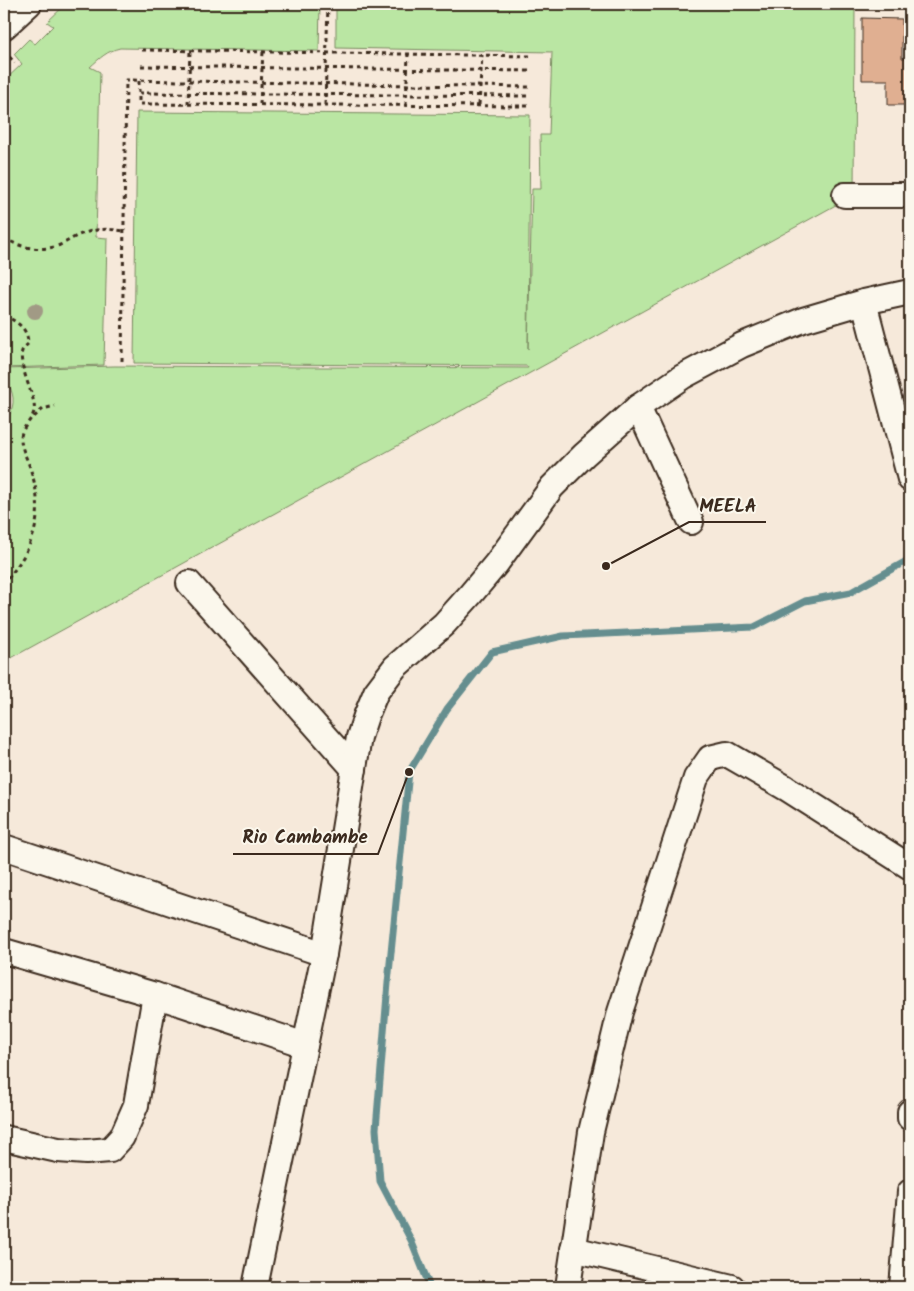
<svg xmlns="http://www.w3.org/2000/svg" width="914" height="1291" viewBox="0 0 914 1291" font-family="Kalam,sans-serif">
<rect width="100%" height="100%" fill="#f6e9da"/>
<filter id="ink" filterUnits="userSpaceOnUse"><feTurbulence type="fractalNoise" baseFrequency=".02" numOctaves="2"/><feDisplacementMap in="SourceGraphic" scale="10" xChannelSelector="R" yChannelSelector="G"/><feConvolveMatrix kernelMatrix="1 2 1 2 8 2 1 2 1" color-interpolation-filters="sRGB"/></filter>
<g filter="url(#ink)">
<g fill="#bae6a3" stroke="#7a8860">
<path d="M 66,4 L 320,4 L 319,51 L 120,48 C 107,51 100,58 90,67 L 100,72 L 96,237 L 107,238 L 104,365 L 4,368 L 4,81 L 22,64 L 14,54 L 29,39 L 35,44 L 53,26 L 47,22 Z"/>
<path d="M 336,4 L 855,4 L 854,195 L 4,662 L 4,530 C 14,506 10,501 4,477 C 2,470 2,434 4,427 C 6,417 14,412 13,398 C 12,387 4,379 4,369 L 114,366 L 528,368 L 527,366 L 134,363 L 137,112 L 530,115 L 528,349 L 532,189 L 541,189 L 540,135 L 549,135 L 552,52 L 336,48 Z"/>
</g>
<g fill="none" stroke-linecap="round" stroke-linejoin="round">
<polyline stroke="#658e8f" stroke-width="7" points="430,1287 411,1240 380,1181 376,1129 388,983 409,772 447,709 492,652 563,636 754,627 805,601 851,592 910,559"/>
</g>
<polygon fill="#e0af91" stroke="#3b2a1e" points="862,18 902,19 902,58 910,58 910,105 888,105 888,80 862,80"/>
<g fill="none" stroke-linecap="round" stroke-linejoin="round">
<defs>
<g id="minor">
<polyline points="4,27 29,4"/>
<polyline points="845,195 910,195"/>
<polyline points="864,302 910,479"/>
<polyline points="638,407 691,522"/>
<polyline points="189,583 354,769"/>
<polyline points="4,847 324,954"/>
<polyline points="4,951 155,995 305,1045"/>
<polyline points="910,1112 910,1118"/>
<polyline points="4,1138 58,1150 86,1152 110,1150 122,1137 136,1105 155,995"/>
<polyline points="573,1249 732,1287"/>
<polyline points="255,1287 324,954 359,737 366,716 376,692 395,667 444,624 470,595 496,564 552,487 584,455 638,407 682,377 742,345 803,320 864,302 910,292"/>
<polyline points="568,1287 591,1132 620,1012 696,778 710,758 727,754 786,788 910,867"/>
<polyline points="902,1287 910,1192"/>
</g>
</defs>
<use href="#minor" stroke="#3b2a1e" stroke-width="28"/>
<g stroke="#3b2a1e" stroke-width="3" stroke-dasharray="4 4" stroke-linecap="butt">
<polyline points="142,50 532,56"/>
<polyline points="4,51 15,63"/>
<polyline points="141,66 531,71"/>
<polyline points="139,81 139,104 528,106"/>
<polyline points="139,93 529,96"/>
<polyline points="188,104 190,51"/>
<polyline points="260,104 263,52"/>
<polyline points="325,105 328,4"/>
<polyline points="406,105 408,54"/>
<polyline points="479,105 482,55"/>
<path d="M 4,238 C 21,248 41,252 60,245 C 69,241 76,235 85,233 C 99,228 111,229 124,231"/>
<path d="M 4,315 C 17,322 28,328 28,344 C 26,346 24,347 23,349 C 16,359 33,393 34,404 C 37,419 21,425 21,438 C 21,450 28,459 31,471 C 46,516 34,548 4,583"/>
<polyline points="122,361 126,80 529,87"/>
<polyline points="34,417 43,409 55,406"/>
</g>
<use href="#minor" stroke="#fbf7ec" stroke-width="24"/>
</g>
<circle fill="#a19a85" cx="35" cy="311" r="8"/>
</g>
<path fill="none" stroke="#3b2a1e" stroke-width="2" d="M606 566L689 522H766M409 772L378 854H233"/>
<g fill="#3b2a1e" stroke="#fbf7ec" stroke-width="2">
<circle cx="606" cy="566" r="5"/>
<circle cx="409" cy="772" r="5"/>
</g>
<g font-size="19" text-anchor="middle" font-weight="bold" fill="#3b2a1e" stroke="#fbf7ec" stroke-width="4" stroke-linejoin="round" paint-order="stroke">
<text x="728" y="512">MEELA</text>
<text x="305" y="843">Rio Cambambe</text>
</g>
<rect width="914" height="1291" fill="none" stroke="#fbf7ec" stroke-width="20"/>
<rect x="10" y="10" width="894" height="1271" fill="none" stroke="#3b2a1e" stroke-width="2" filter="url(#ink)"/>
</svg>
